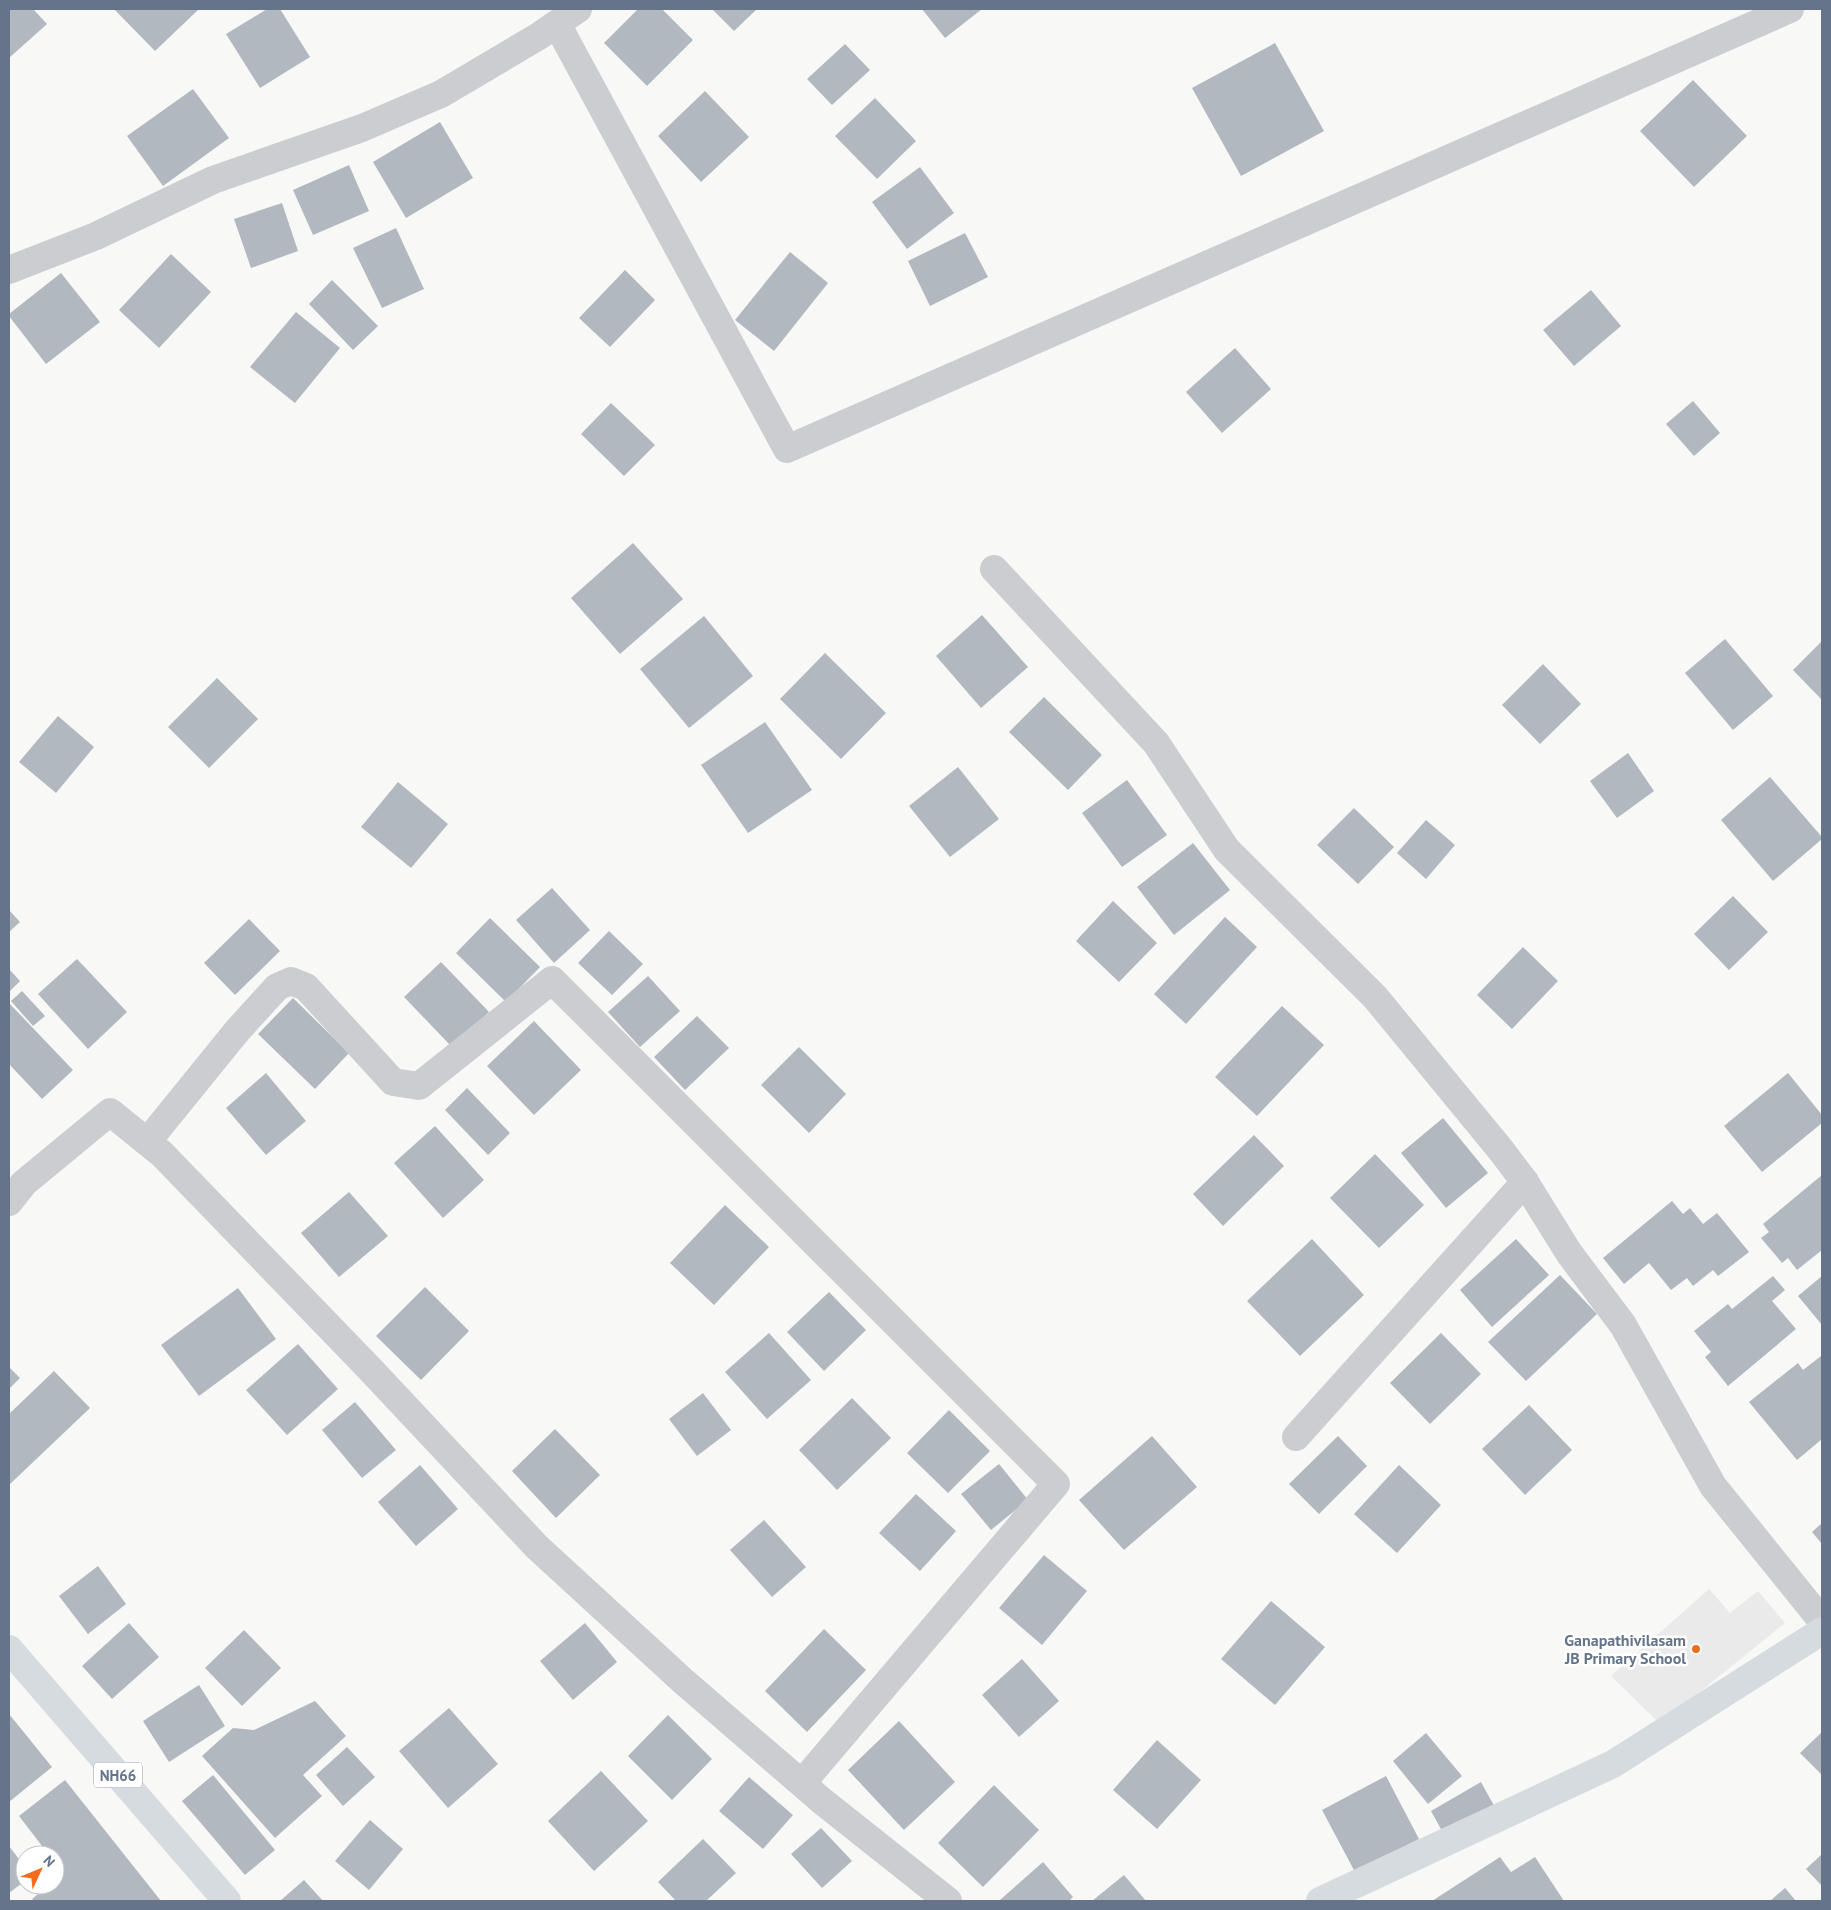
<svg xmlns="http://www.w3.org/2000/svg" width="1831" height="1910" viewBox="0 0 1831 1910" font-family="'PT Sans',sans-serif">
<rect width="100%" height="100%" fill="#f8f9f6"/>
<polygon fill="#e9eae9" points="1709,1589 1730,1613 1758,1591 1785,1623 1660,1724 1611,1676"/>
<g fill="#b2b8c0">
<polygon points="9,9 33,9 47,24 9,58"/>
<polygon points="114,9 199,9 155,51"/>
<polygon points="267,9 280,9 310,57 260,88 226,34"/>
<polygon points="638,9 662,9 693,40 647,86 604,43"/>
<polygon points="712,9 757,9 734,31"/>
<polygon points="922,9 982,9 945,38"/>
<polygon points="1275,43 1324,131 1241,176 1192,88"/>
<polygon points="845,44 870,70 832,105 807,79"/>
<polygon points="1693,80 1747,136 1694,187 1640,131"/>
<polygon points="193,89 229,138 163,186 127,136"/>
<polygon points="705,91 749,137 701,182 658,136"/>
<polygon points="875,98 916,141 877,179 835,136"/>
<polygon points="440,122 473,178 406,218 373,162"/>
<polygon points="349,165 369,211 313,235 293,190"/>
<polygon points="920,167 954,213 907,249 872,202"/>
<polygon points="282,203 298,251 251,268 234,219"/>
<polygon points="396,228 424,289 382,308 353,248"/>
<polygon points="965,233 988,277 930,306 908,261"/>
<polygon points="790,252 828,283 774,351 735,320"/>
<polygon points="171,254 211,292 159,348 119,310"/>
<polygon points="625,270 655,300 610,347 579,318"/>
<polygon points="61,273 100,322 46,364 9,316 9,314"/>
<polygon points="332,280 378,326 353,350 309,304"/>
<polygon points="1591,290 1621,326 1574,366 1543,330"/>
<polygon points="296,312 340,348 295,403 250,367"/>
<polygon points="1235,348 1271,389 1222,433 1186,392"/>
<polygon points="1693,401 1720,433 1694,456 1666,424"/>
<polygon points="611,403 655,445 624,476 581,434"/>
<polygon points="633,543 683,599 620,654 571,598"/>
<polygon points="982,615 1028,667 981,708 936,656"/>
<polygon points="704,616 753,676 689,728 640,669"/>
<polygon points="1725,639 1773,696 1733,730 1685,673"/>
<polygon points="1822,641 1822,700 1793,670"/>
<polygon points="825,653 886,713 841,759 780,699"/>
<polygon points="1543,664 1581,704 1540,744 1502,705"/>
<polygon points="217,678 258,719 209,768 168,727"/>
<polygon points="1044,697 1102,755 1068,790 1009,732"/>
<polygon points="58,716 94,747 56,793 19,762"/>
<polygon points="765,722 812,790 748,833 701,765"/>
<polygon points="1628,753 1654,791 1617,818 1590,781"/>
<polygon points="958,767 999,819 950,857 909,806"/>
<polygon points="1770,777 1822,837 1822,839 1773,881 1721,820"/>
<polygon points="1127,780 1167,835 1122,867 1082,813"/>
<polygon points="398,782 448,824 411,868 361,827"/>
<polygon points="1354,808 1394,847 1358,884 1317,845"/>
<polygon points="1426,820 1455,845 1426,879 1397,853"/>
<polygon points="1193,843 1230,890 1174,935 1137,887"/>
<polygon points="552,888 590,930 554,963 516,920"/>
<polygon points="1733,896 1768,932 1729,970 1694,934"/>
<polygon points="1113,901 1157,943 1119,982 1076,941"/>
<polygon points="9,910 20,922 9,932"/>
<polygon points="1225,917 1257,947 1186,1024 1154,994"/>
<polygon points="490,918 540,967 506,1002 456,953"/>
<polygon points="249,919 280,951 235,995 204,963"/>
<polygon points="609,931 643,964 612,995 578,963"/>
<polygon points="1523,947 1558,981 1512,1029 1477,995"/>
<polygon points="77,959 127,1012 88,1049 38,994"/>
<polygon points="441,962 489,1012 452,1047 404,997"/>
<polygon points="9,969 20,981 9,992"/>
<polygon points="648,976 680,1011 640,1047 608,1012"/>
<polygon points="22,991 45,1016 33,1026 11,1001"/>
<polygon points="293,998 349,1053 315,1089 258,1034"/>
<polygon points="9,1003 73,1070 42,1099 9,1064"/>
<polygon points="1282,1006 1324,1045 1257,1116 1215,1077"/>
<polygon points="697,1016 729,1048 685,1090 654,1057"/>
<polygon points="534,1021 581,1070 534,1115 487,1066"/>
<polygon points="799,1047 846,1094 809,1133 761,1085"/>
<polygon points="266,1073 306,1121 266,1155 226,1108"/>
<polygon points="1788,1073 1822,1115 1822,1123 1762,1172 1724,1126"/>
<polygon points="467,1088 510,1133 488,1155 445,1110"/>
<polygon points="1443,1118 1488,1173 1446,1208 1401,1153"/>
<polygon points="435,1126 484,1180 443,1218 394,1163"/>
<polygon points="1254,1135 1284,1166 1223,1226 1193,1194"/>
<polygon points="1375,1154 1424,1205 1379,1248 1330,1198"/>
<polygon points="1822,1175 1822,1250 1797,1270 1788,1258 1782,1263 1761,1238 1769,1232 1763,1224"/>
<polygon points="349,1192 388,1236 339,1277 301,1233"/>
<polygon points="1672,1201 1683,1214 1690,1208 1703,1224 1717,1213 1749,1252 1718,1276 1713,1270 1693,1286 1687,1278 1671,1290 1649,1263 1624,1284 1603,1258"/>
<polygon points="725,1205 769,1247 714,1305 670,1263"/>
<polygon points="1312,1239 1364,1295 1300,1356 1247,1301"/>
<polygon points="1516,1239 1549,1275 1492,1327 1460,1290"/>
<polygon points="1560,1275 1597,1314 1526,1381 1488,1342"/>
<polygon points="1773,1276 1785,1290 1772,1301 1796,1329 1728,1386 1705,1357 1711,1352 1694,1331 1728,1304 1732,1309"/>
<polygon points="1822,1276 1822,1325 1798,1296"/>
<polygon points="425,1287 469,1331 421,1380 376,1336"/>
<polygon points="238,1288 276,1339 199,1396 161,1345"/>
<polygon points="829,1292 866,1330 824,1371 787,1332"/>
<polygon points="769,1333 811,1380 767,1419 725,1372"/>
<polygon points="1441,1333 1481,1374 1430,1424 1390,1383"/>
<polygon points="298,1344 338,1389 287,1435 246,1390"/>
<polygon points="1821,1356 1822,1357 1822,1439 1797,1460 1749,1402 1798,1363 1803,1370"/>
<polygon points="9,1367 20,1378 9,1389"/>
<polygon points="54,1371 90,1408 9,1485 9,1414"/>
<polygon points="703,1393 731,1430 697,1456 669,1419"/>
<polygon points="852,1398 891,1438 837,1490 799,1450"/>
<polygon points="355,1402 396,1450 362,1478 322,1430"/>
<polygon points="1529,1405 1572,1450 1525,1495 1482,1449"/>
<polygon points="949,1410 990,1451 948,1493 907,1453"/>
<polygon points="555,1429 600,1475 556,1518 512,1471"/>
<polygon points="1152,1436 1197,1487 1124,1550 1079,1500"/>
<polygon points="1338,1436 1367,1466 1319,1514 1289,1484"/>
<polygon points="999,1464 1028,1500 991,1530 961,1494"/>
<polygon points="420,1465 458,1509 416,1546 378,1502"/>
<polygon points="1399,1465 1441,1505 1397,1553 1354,1514"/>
<polygon points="916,1494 956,1531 920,1571 879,1533"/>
<polygon points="764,1520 806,1567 772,1597 730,1550"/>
<polygon points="1822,1523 1822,1544 1812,1532"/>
<polygon points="1044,1555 1087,1591 1042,1645 999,1608"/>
<polygon points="98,1566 126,1604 88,1634 59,1596"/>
<polygon points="1271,1601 1325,1647 1275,1705 1221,1659"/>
<polygon points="129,1623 159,1657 112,1699 82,1666"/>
<polygon points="585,1623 617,1662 573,1700 540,1661"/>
<polygon points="824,1629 866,1670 807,1732 765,1691"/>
<polygon points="244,1630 281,1668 242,1706 205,1668"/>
<polygon points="1022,1659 1059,1701 1019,1737 982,1695"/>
<polygon points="199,1685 225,1726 169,1762 143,1721"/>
<polygon points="315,1701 346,1736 303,1775 322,1796 275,1838 202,1756 233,1728 254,1730"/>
<polygon points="449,1708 498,1764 448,1808 399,1751"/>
<polygon points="9,1714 52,1767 9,1802"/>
<polygon points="668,1715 712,1759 672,1800 628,1756"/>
<polygon points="899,1721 955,1782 904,1830 848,1770"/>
<polygon points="1822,1732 1822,1775 1800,1753"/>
<polygon points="1426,1733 1462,1776 1428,1804 1393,1761"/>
<polygon points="1157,1740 1201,1780 1157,1829 1113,1790"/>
<polygon points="347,1747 375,1777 343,1806 316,1775"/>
<polygon points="601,1771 648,1821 594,1871 548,1821"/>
<polygon points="213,1775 275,1850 245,1875 182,1801"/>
<polygon points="1386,1776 1419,1839 1355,1872 1322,1810"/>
<polygon points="749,1777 793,1815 763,1849 719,1811"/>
<polygon points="65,1780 161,1901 34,1901 32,1899 49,1885 55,1885 55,1881 64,1874 55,1862 55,1855 49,1855 19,1816"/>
<polygon points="1481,1782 1497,1811 1447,1840 1431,1811"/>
<polygon points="994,1785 1039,1830 983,1887 938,1843"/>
<polygon points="370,1820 403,1849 369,1890 335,1861"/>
<polygon points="821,1828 852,1861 822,1888 791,1854"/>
<polygon points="703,1839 736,1873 706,1901 676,1901 658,1882"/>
<polygon points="9,1846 25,1867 25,1881 9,1893"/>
<polygon points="1822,1854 1822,1886 1806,1869"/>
<polygon points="1500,1857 1511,1872 1535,1857 1564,1901 1432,1901"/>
<polygon points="1043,1862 1073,1897 1069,1901 1002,1901 1000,1900"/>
<polygon points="1124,1875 1146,1901 1092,1901"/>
<polygon points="304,1880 323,1901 280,1901"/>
<polygon points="1785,1888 1796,1901 1770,1901"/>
</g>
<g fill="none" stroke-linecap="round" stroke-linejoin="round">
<g stroke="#cbcdd1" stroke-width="28">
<polyline points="557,24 787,449 1790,9"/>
<polyline points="9,270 96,236 213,180 362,128 441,94 539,36 578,9"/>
<polyline points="994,569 1156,743 1227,850 1375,997 1500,1149 1525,1182 1569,1253 1623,1325 1713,1486 1822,1621"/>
<polyline points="147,1142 237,1031 277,987 291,981 306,987 393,1082 419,1086 552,980 1056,1484 802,1783"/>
<polyline points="9,1202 24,1183 110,1112 162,1154 369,1368 537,1547 683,1681 822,1801 948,1901"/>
<polyline points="1296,1437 1525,1182"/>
</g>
<g stroke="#d6dbe0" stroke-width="28">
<polyline points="9,1649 227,1901"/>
<polyline points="1320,1901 1613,1764 1822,1631"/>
</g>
</g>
<circle fill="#f26c1c" stroke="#fff" stroke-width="2" cx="1696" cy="1649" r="5"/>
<g text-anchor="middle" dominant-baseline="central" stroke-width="5" stroke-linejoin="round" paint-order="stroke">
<rect fill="#fff" stroke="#939eac" stroke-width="1" x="94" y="1762.5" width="48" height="25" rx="4"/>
<g font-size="15" font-weight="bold" fill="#657489">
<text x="118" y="1775">NH66</text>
</g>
<g font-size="16" font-weight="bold" fill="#657489" stroke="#fff" text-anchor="end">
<text x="1686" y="1640">Ganapathivilasam<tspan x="1686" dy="18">JB Primary School</tspan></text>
</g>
</g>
<rect width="1831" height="1910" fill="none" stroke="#657489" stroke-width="20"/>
<g transform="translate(40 1870) rotate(46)"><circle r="24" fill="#ffffff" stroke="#c1c7d0"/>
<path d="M0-4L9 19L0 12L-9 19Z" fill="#f26c1c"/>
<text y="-8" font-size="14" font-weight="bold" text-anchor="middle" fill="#657489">N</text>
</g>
</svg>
